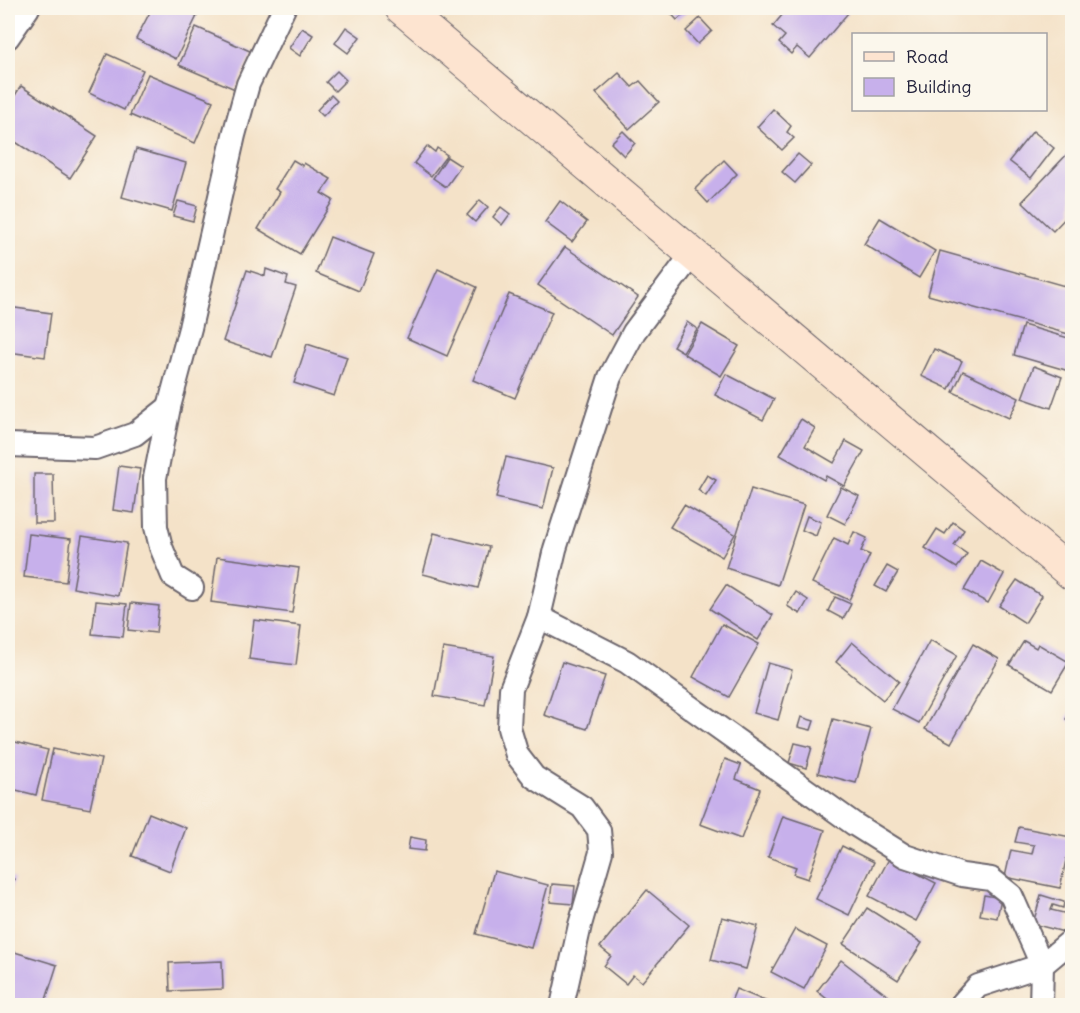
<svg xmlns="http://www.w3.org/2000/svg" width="1080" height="1013" viewBox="0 0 1080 1013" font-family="Delius,sans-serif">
<rect width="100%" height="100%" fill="#fbf7ec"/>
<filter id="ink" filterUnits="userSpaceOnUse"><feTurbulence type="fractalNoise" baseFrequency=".0167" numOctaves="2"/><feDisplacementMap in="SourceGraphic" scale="12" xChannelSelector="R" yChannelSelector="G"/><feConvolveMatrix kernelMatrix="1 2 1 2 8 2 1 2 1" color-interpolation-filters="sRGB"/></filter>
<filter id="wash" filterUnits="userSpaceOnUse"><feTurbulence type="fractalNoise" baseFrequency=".008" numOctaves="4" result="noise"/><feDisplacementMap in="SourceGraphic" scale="24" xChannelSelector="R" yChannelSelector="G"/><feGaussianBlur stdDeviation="1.35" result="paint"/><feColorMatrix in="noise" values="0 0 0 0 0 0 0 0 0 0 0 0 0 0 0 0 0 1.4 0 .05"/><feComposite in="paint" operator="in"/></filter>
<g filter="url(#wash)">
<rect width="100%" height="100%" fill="#f4e2c8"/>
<g id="blocks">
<g fill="#c7b0eb">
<polygon points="150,8 180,8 197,16 176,59 136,39 150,12 148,11"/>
<polygon points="666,8 692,8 677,20"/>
<polygon points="788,8 840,8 848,13 810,58 797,47 791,54 779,43 785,36 773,26"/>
<polygon points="700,18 712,31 698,44 686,31"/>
<polygon points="196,27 252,52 235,89 179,65"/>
<polygon points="346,27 360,37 348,53 335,43"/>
<polygon points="302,28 313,35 300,56 289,48"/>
<polygon points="107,54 143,70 124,110 89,93"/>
<polygon points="337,71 346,80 335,91 326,82"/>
<polygon points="619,73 632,87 640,81 659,102 629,129 596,93"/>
<polygon points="148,74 213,101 195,143 130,115"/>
<polygon points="21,86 97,136 70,178 8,137 8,106"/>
<polygon points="331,95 337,101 323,116 317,110"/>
<polygon points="773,109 791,126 787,132 794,138 782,150 757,127"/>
<polygon points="623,131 635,143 624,156 611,143"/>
<polygon points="1033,131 1054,148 1031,178 1009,161"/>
<polygon points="427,146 435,152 437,148 447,155 431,176 414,163"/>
<polygon points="136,149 186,163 172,211 122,197"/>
<polygon points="1072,149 1072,211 1053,231 1022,202"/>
<polygon points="798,154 811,165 795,183 782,172"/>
<polygon points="447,157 461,166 446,187 433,178"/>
<polygon points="293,160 303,166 304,163 331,179 321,193 333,200 300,254 258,229 280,192 275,189"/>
<polygon points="724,160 737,174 708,203 695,189"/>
<polygon points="480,200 488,207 475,222 467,215"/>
<polygon points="178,201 197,206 193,221 173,216"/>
<polygon points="560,201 587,222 572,242 545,222"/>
<polygon points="501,207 510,214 502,225 493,217"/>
<polygon points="880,218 935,251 919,278 864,244"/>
<polygon points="330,237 374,254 359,291 316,273"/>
<polygon points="565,247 638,297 612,335 538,285"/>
<polygon points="940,251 1072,288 1072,335 928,295"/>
<polygon points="266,269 288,277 286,284 296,287 272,357 223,341 247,270 265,276"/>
<polygon points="438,269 477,287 447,356 407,338"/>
<polygon points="509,294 552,312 515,398 473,380"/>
<polygon points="8,307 51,313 45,357 8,352"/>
<polygon points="687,322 697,329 683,352 673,346"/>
<polygon points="702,324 739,346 721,376 684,354"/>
<polygon points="1023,325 1072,339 1072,359 1069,371 1014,355"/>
<polygon points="307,344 347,357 334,396 294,383"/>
<polygon points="934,349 962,361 949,389 921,376"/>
<polygon points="1034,366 1062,377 1051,408 1022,398"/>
<polygon points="963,371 1019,398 1009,418 953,392"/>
<polygon points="726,374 774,399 763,420 715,395"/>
<polygon points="801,419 815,428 805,446 834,463 846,441 864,451 844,486 826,476 824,480 780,455"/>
<polygon points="506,457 553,468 543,509 496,498"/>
<polygon points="119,466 140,469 134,513 113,510"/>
<polygon points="34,474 53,474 54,523 34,523"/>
<polygon points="707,475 716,480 706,496 698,490"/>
<polygon points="841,487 859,496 845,524 827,515"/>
<polygon points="751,489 804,505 778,585 726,568"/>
<polygon points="684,505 735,534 722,557 670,527"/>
<polygon points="807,516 821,522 816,536 802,530"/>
<polygon points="953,522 964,530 954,545 967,554 957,568 925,548 937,529 945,534"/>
<polygon points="854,532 867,538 861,551 870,555 849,600 812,583 834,538 848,545"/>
<polygon points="434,533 489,547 478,588 423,574"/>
<polygon points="29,534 71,539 66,582 24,577"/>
<polygon points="82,536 127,543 118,596 73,588"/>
<polygon points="217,557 299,568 292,613 211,602"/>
<polygon points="981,561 1004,574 988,603 964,590"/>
<polygon points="887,566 898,572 886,592 875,586"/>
<polygon points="1017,580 1042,596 1025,623 999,606"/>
<polygon points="726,585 773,615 758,640 710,609"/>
<polygon points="796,592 808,600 800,614 787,606"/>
<polygon points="835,597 851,604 843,619 828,611"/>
<polygon points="96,601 127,604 123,637 92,634"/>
<polygon points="131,603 159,606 156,633 128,630"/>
<polygon points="254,620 301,626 296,665 249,659"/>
<polygon points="722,624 759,644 729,697 693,677"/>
<polygon points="930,640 957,655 919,723 892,709"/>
<polygon points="1024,641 1036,648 1038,644 1069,662 1052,690 1009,665"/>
<polygon points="852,642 899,681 883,700 836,662"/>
<polygon points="973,644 999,659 951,743 925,729"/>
<polygon points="443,648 494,656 485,705 434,696"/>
<polygon points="562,662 605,676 587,729 544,715"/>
<polygon points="768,663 792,670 778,720 754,713"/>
<polygon points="1072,710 1072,723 1066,719"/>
<polygon points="801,717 814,721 811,730 798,727"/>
<polygon points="833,719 871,729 856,783 818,773"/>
<polygon points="11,741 48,750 36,795 8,788 8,755"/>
<polygon points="795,743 812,747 806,768 789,763"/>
<polygon points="53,749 101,759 90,809 42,800"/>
<polygon points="725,759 741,765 736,779 760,789 741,839 700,824"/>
<polygon points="149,813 186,828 170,871 132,856"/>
<polygon points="783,816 825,830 808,879 793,874 796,867 768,857"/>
<polygon points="1019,827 1071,837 1060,888 1005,877 1011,850 1032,854 1034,845 1015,842"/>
<polygon points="410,837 426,840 425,851 408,849"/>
<polygon points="842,846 874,862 849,915 816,899"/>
<polygon points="889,859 936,883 916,921 869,896"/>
<polygon points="494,871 548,885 531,948 476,934"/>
<polygon points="8,876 14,879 8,896"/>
<polygon points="552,884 575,886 573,904 550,902"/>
<polygon points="647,890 689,925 642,982 633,975 626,984 604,966 611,956 600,947"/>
<polygon points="984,895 1001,898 997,918 980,915"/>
<polygon points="1041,895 1064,902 1063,908 1053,905 1051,910 1068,914 1064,932 1033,924"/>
<polygon points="867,908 922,943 898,980 843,944"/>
<polygon points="722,917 758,926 746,969 711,960"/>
<polygon points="795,929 827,946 804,989 771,972"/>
<polygon points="8,950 57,965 44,1006 28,1006 8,999"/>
<polygon points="841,960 901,1006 836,1006 817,991"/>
<polygon points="222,961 223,989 170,991 169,963"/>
<polygon points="736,989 775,1005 775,1006 729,1006"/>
</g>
</g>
</g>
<g filter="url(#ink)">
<use href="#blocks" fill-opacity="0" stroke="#6c656c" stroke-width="1.5"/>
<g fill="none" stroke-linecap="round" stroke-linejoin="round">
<defs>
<g id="street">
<polyline points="8,37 28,8"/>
<polyline points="8,445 95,448 135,434 169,407"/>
<polyline points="192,588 173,576 161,547 156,527 155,478 169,407 190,328 234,135 248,84 284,8"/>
<polyline points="539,617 627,662 854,824 905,856 962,875 991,879 1011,895 1042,965 1041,1006"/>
<polyline points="562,1006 580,925 601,852 599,830 582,807 534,777 517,755 509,728 511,689 539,617 555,549 610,377 634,332 693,253"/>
<polyline points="960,1006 978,986 1042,965 1072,940"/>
</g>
<polyline id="secondary" points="401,8 1072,574"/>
</defs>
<use href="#street" stroke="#6c656c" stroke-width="26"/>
<use href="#secondary" stroke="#6c656c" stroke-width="34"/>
<use href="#street" stroke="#fff" stroke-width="22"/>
<use href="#secondary" stroke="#fde4d0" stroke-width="32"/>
</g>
</g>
<rect width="1080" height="1013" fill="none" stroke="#fbf7ec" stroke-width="30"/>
<rect x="852" y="33" width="195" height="78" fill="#fbf7ec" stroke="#a4a2a5" stroke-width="1.5"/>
<rect x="864" y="52" width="30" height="9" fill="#fde4d0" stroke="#a4a2a5" stroke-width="1.5"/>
<text x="906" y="63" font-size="18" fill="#22223b">Road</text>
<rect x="864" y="78" width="30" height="18" fill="#c7b0eb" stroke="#a4a2a5" stroke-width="1.5"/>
<text x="906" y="93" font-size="18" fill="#22223b">Building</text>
</svg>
